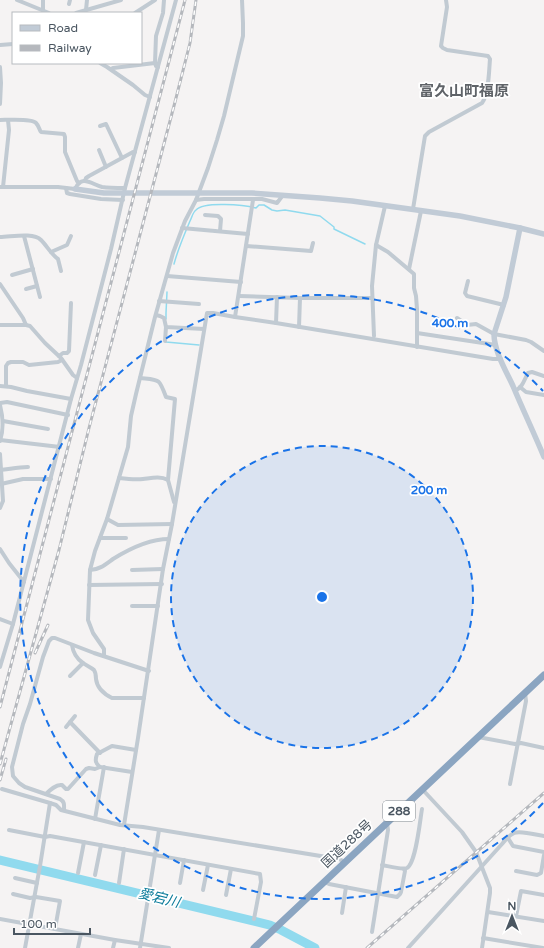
<svg xmlns="http://www.w3.org/2000/svg" width="544" height="948" viewBox="0 0 544 948" font-family="'Varela Round','Noto Sans JP',sans-serif">
<rect width="100%" height="100%" fill="#f5f3f3"/>
<g fill="none" stroke-linecap="round" stroke-linejoin="round">
<g stroke="#90daee" stroke-width="1.5">
<path d="M 174,264 C 178,249 184,235 190,221 C 192,217 193,212 196,210 C 204,201 244,205 256,208 L 259,205 L 264,205 L 272,210 L 277,211 L 285,210 L 320,216 L 334,227 L 334,229 L 365,244"/>
<polyline points="166,319 166,313 167,292"/>
<polyline points="166,341 166,342 199,345"/>
</g>
<polyline stroke="#90daee" stroke-width="9" points="0,860 270,925 281,930 315,948"/>
<g stroke="#c1cad2" stroke-width="4">
<polyline points="17,0 49,13"/>
<polyline points="69,4 70,0"/>
<polyline points="43,10 43,0"/>
<polyline points="86,10 87,0"/>
<polyline points="76,13 121,0"/>
<polyline points="135,13 155,0"/>
<polyline points="0,45 13,44"/>
<polyline points="100,63 107,67 133,85 145,95 150,97"/>
<polyline points="0,67 1,83 0,104"/>
<polyline points="158,67 156,66 155,63 156,36 163,13 164,0"/>
<polyline points="111,69 113,68 155,63"/>
<path d="M 0,120 C 7,120 32,118 36,123 C 39,126 39,129 41,132 L 64,134 L 65,137 L 65,152 L 77,181 L 79,183"/>
<polyline points="100,126 106,124 122,158"/>
<polyline points="99,150 106,167"/>
<polyline points="85,181 86,178 89,176 133,152 135,152"/>
<path d="M 0,187 L 58,187 L 75,189 C 82,174 91,184 102,187 C 109,188 118,188 125,188"/>
<polyline points="3,187 9,130 8,120"/>
<polyline points="66,188 67,193 70,194 101,199 123,200"/>
<polyline points="196,200 204,199 262,199 277,203 283,195"/>
<path d="M 413,209 L 425,136 L 429,132 L 482,103 C 489,94 489,70 490,59 L 488,56 L 447,50 L 443,48 L 441,46 L 447,7 L 446,0"/>
<polyline points="205,215 218,216 221,219 220,231"/>
<polyline points="182,228 248,234"/>
<polyline points="24,236 40,297"/>
<path d="M 0,237 C 11,237 33,232 41,240 C 47,246 51,254 58,259 L 61,271"/>
<polyline points="376,245 388,252 414,274 414,288 416,296 417,309 417,347"/>
<polyline points="246,246 311,251 313,243"/>
<polyline points="51,252 67,245 71,236"/>
<polyline points="409,269 421,211"/>
<polyline points="12,275 33,269"/>
<polyline points="167,276 241,282"/>
<polyline points="468,281 465,293 467,296 504,305"/>
<polyline points="0,284 23,318 26,325"/>
<polyline points="26,289 37,286"/>
<polyline points="239,296 300,298 372,298"/>
<polyline points="159,301 199,304"/>
<polyline points="156,315 160,316 164,318 166,327 204,329"/>
<polyline points="235,317 253,200"/>
<polyline points="457,318 467,325 476,324 494,334 526,340 531,342 544,351"/>
<polyline points="276,323 277,297"/>
<polyline points="0,325 26,325 30,326 45,343 61,358 73,375 77,378"/>
<polyline points="299,327 300,298"/>
<polyline points="417,333 496,345"/>
<polyline points="374,336 372,286 376,245 385,206"/>
<polyline points="165,341 166,327"/>
<polyline points="59,356 63,353 67,353 69,351 71,303"/>
<path d="M 140,378 C 160,380 159,378 166,397 L 175,399 L 168,480"/>
<polyline points="0,386 11,387 27,391 71,399"/>
<polyline points="6,386 6,366 8,363 11,362 23,362 29,365 58,362 62,360"/>
<polyline points="520,387 526,392 544,395"/>
<path d="M 515,391 C 523,387 524,380 528,373 L 532,372 L 544,376"/>
<polyline points="0,403 7,402 68,415"/>
<path d="M 0,405 C 3,417 4,429 0,441"/>
<polyline points="3,421 48,429"/>
<polyline points="0,440 60,447"/>
<polyline points="0,454 3,501 0,508"/>
<path d="M 0,470 C 10,469 18,467 28,467"/>
<path d="M 119,478 C 127,479 135,480 143,479 C 152,478 160,476 168,480 L 174,502"/>
<polyline points="1,484 23,479 51,479"/>
<polyline points="107,519 118,525 172,524"/>
<polyline points="100,538 126,538"/>
<polyline points="0,549 9,563 24,582"/>
<path d="M 90,570 C 99,570 106,564 113,559 C 129,549 149,539 169,539"/>
<polyline points="132,570 163,569"/>
<polyline points="89,585 162,584"/>
<polyline points="132,606 158,606"/>
<polyline points="0,619 13,624"/>
<path d="M 72,645 C 73,652 77,659 83,663 C 87,666 91,667 94,670 C 96,673 96,676 96,679 C 97,688 104,694 112,698 L 144,698"/>
<polyline points="104,656 104,649 93,633 88,620 90,570 95,551 107,519 128,447 131,416 136,394 155,317 173,253 185,221 196,200 208,168 217,140 224,116 243,36 243,23 242,0"/>
<polyline points="0,667 13,624 71,399 81,365 111,249 125,188 176,0"/>
<polyline points="70,676 83,663"/>
<polyline points="70,722 100,753"/>
<polyline points="66,727 75,716"/>
<polyline points="478,737 515,744 521,743 544,748"/>
<path d="M 132,772 L 100,767 C 95,763 95,760 97,754 L 112,746 L 136,750"/>
<polyline points="510,784 526,701 525,693"/>
<polyline points="2,789 50,803 56,805 61,810 120,825 143,827 339,859 345,862"/>
<polyline points="422,789 462,832 476,852 490,888 490,893 482,948"/>
<path d="M 46,794 C 50,790 56,784 62,785 L 66,789 L 68,789 L 86,769 L 89,768 L 95,769 L 100,767"/>
<path d="M 64,810 C 64,805 65,802 60,799 L 25,787 L 19,783 L 13,776 L 12,767 L 23,724 L 30,704 L 43,657 L 49,641 L 52,638 L 55,638 L 94,653 L 149,671"/>
<polyline points="95,819 104,767"/>
<polyline points="124,825 138,738 163,569 172,524 207,313 213,313 235,317 276,323 493,359 501,359"/>
<polyline points="9,830 45,837 50,836 260,874 261,882 254,919"/>
<polyline points="508,838 513,846 544,852"/>
<path d="M 382,865 C 388,866 402,870 407,868 C 416,863 420,820 422,809"/>
<polyline points="516,871 537,875 541,873 544,855"/>
<polyline points="78,873 84,842"/>
<polyline points="95,875 101,845"/>
<polyline points="15,878 37,883"/>
<polyline points="324,882 329,884 397,897 400,894 401,892 405,871 404,869"/>
<polyline points="119,883 124,849"/>
<polyline points="180,883 184,860"/>
<polyline points="203,890 208,865"/>
<polyline points="13,894 30,898 36,897 60,901 55,929"/>
<polyline points="226,895 231,869"/>
<polyline points="488,912 544,921"/>
<polyline points="342,913 346,887"/>
<polyline points="516,916 521,891 544,895"/>
<polyline points="0,919 115,940 169,948"/>
<polyline points="372,932 388,830 387,823"/>
<polyline points="483,938 543,948"/>
<polyline points="25,948 40,866 50,803"/>
<polyline points="78,948 81,934"/>
<polyline points="113,948 115,940"/>
<polyline points="140,948 159,830"/>
<path d="M 408,948 L 502,844 C 505,840 510,835 514,833 C 520,830 537,835 544,836"/>
</g>
<g stroke="#c1cbd6" stroke-width="5.5">
<polyline points="75,189 104,193 252,193 320,198 352,201 460,216 520,228 544,234"/>
<path d="M 520,228 L 506,297 L 494,334 C 494,351 506,371 513,386 C 523,410 534,433 544,457"/>
</g>
<polyline stroke="#8ba5c1" stroke-width="7" points="254,948 544,675"/>
<defs>
<g id="rail">
<polyline points="35,653 48,625"/>
<polyline points="0,707 185,0"/>
<polyline points="0,764 59,550 89,428 175,102 190,43 196,0"/>
<polyline points="0,780 6,759"/>
<polyline points="367,948 544,793"/>
</g>
</defs>
<use href="#rail" stroke="#b5b8bd" stroke-width="3"/>
<use href="#rail" stroke="#fff" stroke-width="1.5" stroke-dasharray="4.5" stroke-linecap="butt"/>
</g>
<circle cx="322" cy="597" r="151" fill="#1a73e8" fill-opacity=".12"/>
<g fill="none" stroke="#1a73e8" stroke-width="2" stroke-dasharray="7 5">
<circle cx="322" cy="597" r="151"/>
<path d="M543 803A302 302 0 1 1 543 391"/>
</g>
<g text-anchor="middle" dominant-baseline="central" stroke-width="3.5" stroke-linejoin="round" paint-order="stroke">
<rect fill="#fff" stroke="#808990" stroke-width="1" x="383" y="801" width="32" height="20" rx="3"/>
<g font-size="12" font-weight="bold" fill="#4a5661">
<text x="399" y="811">288</text>
</g>
<g font-size="13" fill="#4a5661" stroke="#fff">
<text transform="translate(347 844) rotate(-43)">国道288号</text>
</g>
<g font-size="14" font-style="italic" fill="#0c7c9b" stroke="#fff">
<text transform="translate(159 898) rotate(14)">愛宕川</text>
</g>
<g font-size="15" font-weight="bold" fill="#5f6368" stroke="#fff">
<text x="464" y="91">富久山町福原</text>
</g>
</g>
<circle cx="322" cy="597" r="6" fill="#1a73e8" stroke="#fff" stroke-width="2"/>
<g font-size="12" text-anchor="middle" font-weight="bold" fill="#1a73e8" stroke="#fff" stroke-width="3.5" stroke-linejoin="round" paint-order="stroke">
<text x="450" y="327">400 m</text>
<text x="429" y="494">200 m</text>
</g>
<rect x="12" y="12" width="130" height="52" fill="#ffffff" stroke="#b7bbc0"/>
<rect x="20" y="25" width="20" height="6" fill="#c1cbd6" stroke="#b7bbc0"/>
<text x="48" y="32" font-size="12" fill="#4a5661">Road</text>
<rect x="20" y="45" width="20" height="6" fill="#b5b8bd" stroke="#b7bbc0"/>
<text x="48" y="52" font-size="12" fill="#4a5661">Railway</text>
<g transform="translate(512 916)" stroke="#ffffff" stroke-width="3" paint-order="stroke">
<path d="M0-3L7 15L0 10L-7 15Z" fill="#4a5661"/>
<text y="-6" font-size="11" font-weight="bold" text-anchor="middle" fill="#4a5661">N</text>
</g>
<path d="M14 928v6h76v-6" fill="none" stroke="#4a5661" stroke-width="2"/>
<text x="20" y="928" font-size="12" fill="#4a5661" stroke="#ffffff" stroke-width="3" paint-order="stroke">100 m</text>
</svg>
